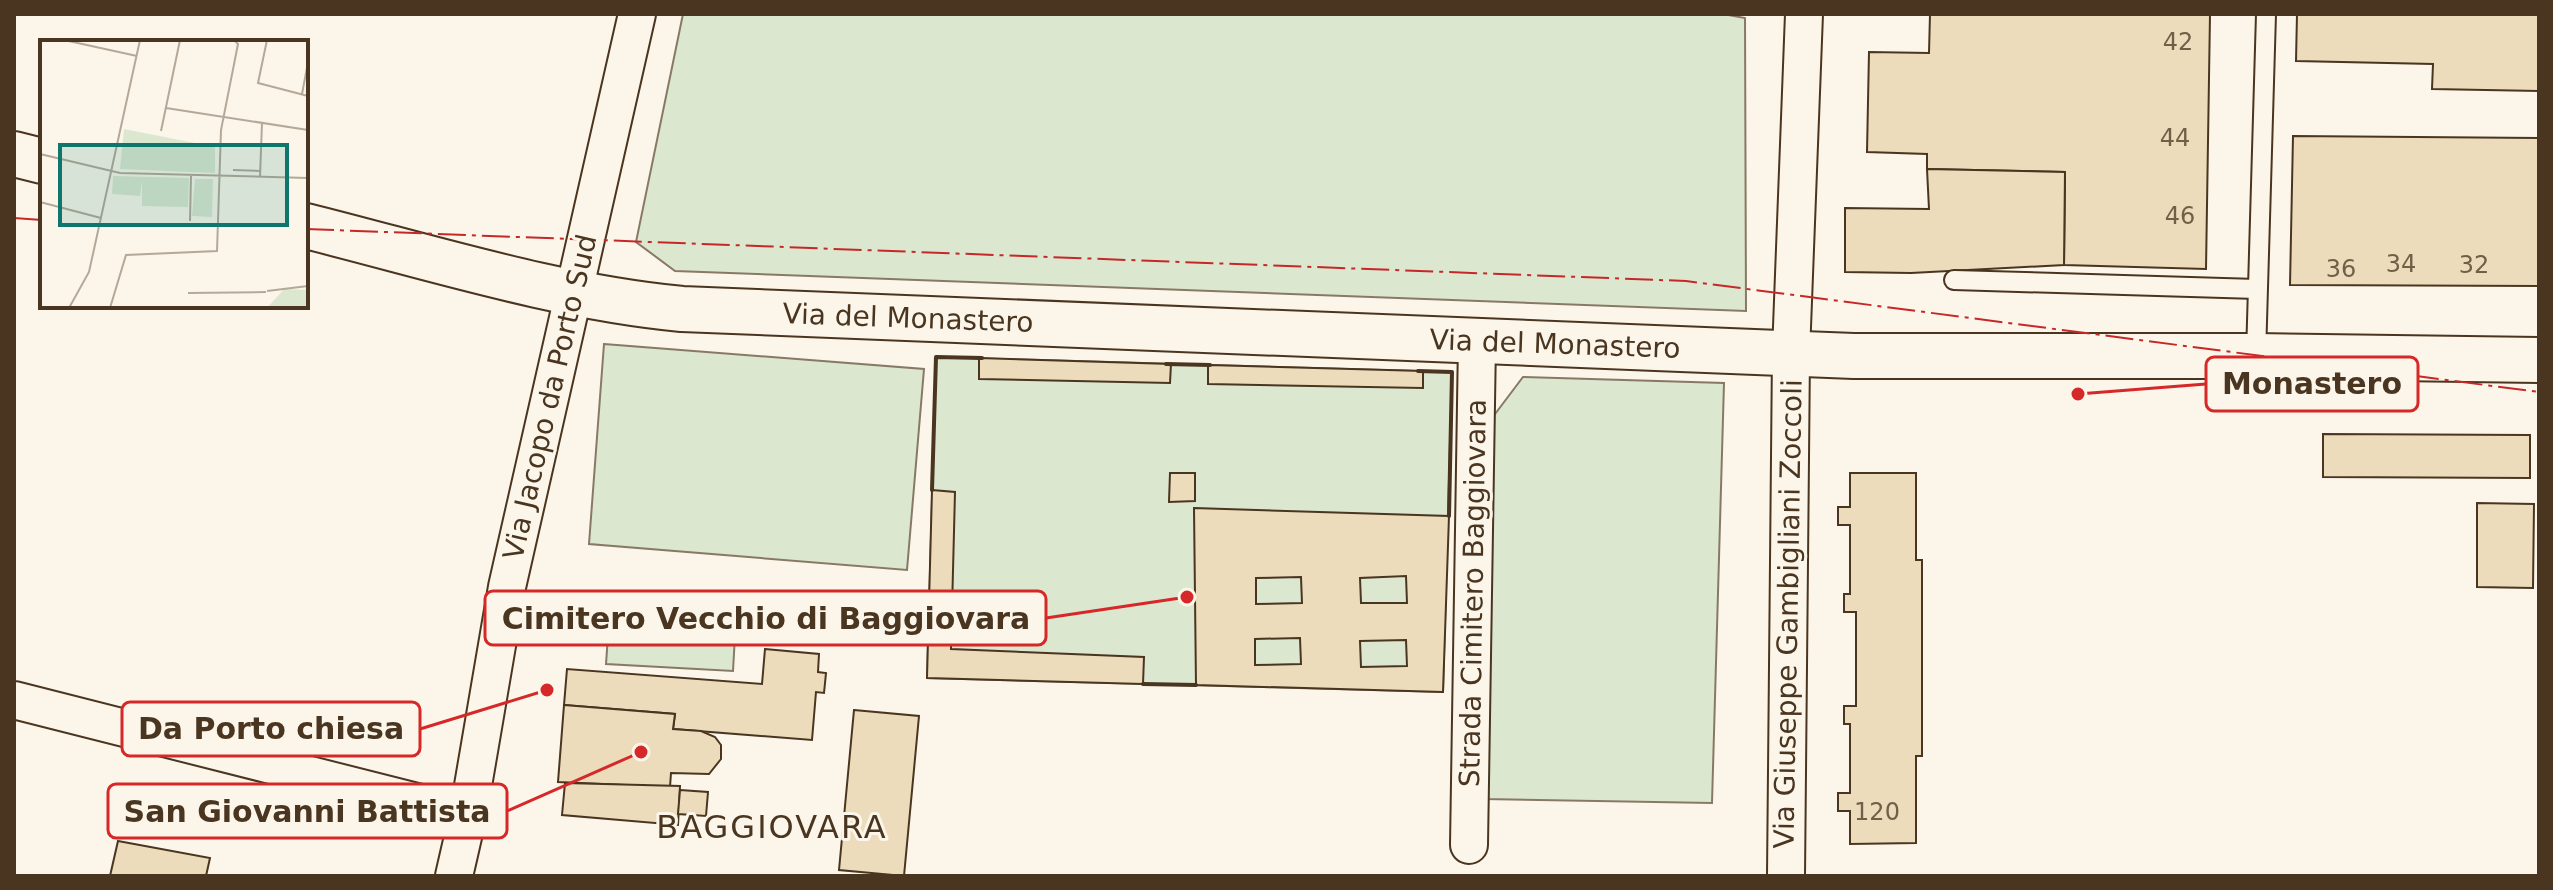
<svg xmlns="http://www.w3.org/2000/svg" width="2553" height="890" viewBox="0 0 2553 890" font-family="'DejaVu Sans',sans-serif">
<rect width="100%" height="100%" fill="#fbf6e9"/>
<g fill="#dce7d0" stroke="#887966" stroke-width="2">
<polygon points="683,14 1723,14 1745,18 1746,311 675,271 636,242"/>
<polygon points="604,344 924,369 907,570 589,544"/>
<polygon points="936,357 1452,372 1443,692 927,678"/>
<polygon points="1523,377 1724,383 1712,803 1484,799 1489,422"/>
<polygon points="611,593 737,600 733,671 606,664"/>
</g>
<g fill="#ecdcbc" stroke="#4a3520" stroke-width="2" fill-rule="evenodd">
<polygon points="1930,14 2210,14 2206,269 2064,265 2065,172 1927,169 1927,154 1867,152 1869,52 1929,53"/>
<polygon points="2297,14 2539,14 2539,91 2432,89 2433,64 2296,61"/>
<polygon points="2293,136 2539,138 2539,286 2290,285"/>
<polygon points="1927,169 2065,172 2064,265 1911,273 1845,272 1845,208 1929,209"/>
<polygon points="979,358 1171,364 1170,383 979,379"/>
<polygon points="1208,365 1423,371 1423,388 1208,384"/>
<polygon points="2323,434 2530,435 2530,478 2323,477"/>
<polygon points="1170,473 1195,473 1195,501 1169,502"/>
<polygon points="1850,473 1916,473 1916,560 1922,560 1922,756 1916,756 1916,843 1850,844 1850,811 1838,811 1838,793 1850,793 1850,724 1844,724 1844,706 1856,706 1856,612 1844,612 1844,594 1850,594 1850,525 1838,525 1838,507 1850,507"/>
<polygon points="932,490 955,492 951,649 1144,657 1143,684 927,678"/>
<polygon points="2477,503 2534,504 2533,588 2477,587"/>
<path d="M 1194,508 L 1449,516 L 1443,692 L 1196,685 ZM 1406,576 L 1407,603 L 1361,603 L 1360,578 ZM 1301,577 L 1302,603 L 1256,604 L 1256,578 ZM 1300,638 L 1301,664 L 1255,665 L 1255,639 ZM 1406,640 L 1407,666 L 1361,667 L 1360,641 Z"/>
<polygon points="765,649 819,654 818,672 826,673 824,693 816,692 812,740 673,729 675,714 564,705 567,669 762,684"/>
<polygon points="564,705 675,714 673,729 701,731 715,737 721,745 721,759 709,774 671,773 670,787 558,782"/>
<polygon points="854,710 919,716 904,876 839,870"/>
<polygon points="565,783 680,786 678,825 562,815"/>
<polygon points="680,790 708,792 706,816 678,814"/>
<polygon points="118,841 210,858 206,876 110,876"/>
</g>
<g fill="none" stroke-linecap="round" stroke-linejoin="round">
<defs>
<g id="service">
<polyline points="1954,280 2257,289"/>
<polyline points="2256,356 2266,14"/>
</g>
<g id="minor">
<polyline points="14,700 468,815"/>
<polyline points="1469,845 1477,341"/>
<polyline points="454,876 468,815 507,587 637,14"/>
<polyline points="1786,876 1791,353 1804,14"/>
</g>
<g id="secondary">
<polyline points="14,154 42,161"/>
<path d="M 306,226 C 430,257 555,297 682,309 L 1854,356 L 2256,356 L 2539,360"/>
</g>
</defs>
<use href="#service" stroke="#4a3520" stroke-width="22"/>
<use href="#minor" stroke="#4a3520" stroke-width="40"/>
<use href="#secondary" stroke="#4a3520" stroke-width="48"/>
<use href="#service" stroke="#fbf6e9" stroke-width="18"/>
<use href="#minor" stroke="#fbf6e9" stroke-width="36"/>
<use href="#secondary" stroke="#fbf6e9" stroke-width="44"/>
<g stroke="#4a3520" stroke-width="4">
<polyline points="1166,364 1210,365"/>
<polyline points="1418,371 1452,372 1449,516"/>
<polyline points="932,490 936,357 982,358"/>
<polyline points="1143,684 1196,685"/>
</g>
<g stroke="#c62828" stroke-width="2" stroke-dasharray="28 6 4 6" stroke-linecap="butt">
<polyline points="14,218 42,220"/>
<polyline points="306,229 1686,281 2539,392"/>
</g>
</g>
<g text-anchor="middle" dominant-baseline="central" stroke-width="6" stroke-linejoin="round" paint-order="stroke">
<g font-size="24" fill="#725f47">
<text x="2178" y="42">42</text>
<text x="2175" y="138">44</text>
<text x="2180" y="216">46</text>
<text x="2401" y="264">34</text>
<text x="2474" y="265">32</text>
<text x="2341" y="269">36</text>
<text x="1877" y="812">120</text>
</g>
<g font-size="28" fill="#4a3520" stroke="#fbf6e9">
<text transform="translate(908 318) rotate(2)">Via del Monastero</text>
<text transform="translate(1555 344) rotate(2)">Via del Monastero</text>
<text transform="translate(550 397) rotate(-77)">Via Jacopo da Porto Sud</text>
<text transform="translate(1473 593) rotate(-89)">Strada Cimitero Baggiovara</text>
<text transform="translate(1788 614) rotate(-89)">Via Giuseppe Gambigliani Zoccoli</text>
</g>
<g font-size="32" letter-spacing="2" fill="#4a3520" stroke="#fbf6e9">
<text x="772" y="827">BAGGIOVARA</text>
</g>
</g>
<g transform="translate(40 40)">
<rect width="268" height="268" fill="#fbf6e9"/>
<path d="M 84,89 L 175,107 L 175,133 L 80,129 ZM 73,136 L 149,138 L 148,167 L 102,166 L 102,141 L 100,156 L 72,154 ZM 155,139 L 173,139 L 172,177 L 152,176 ZM 244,249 L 268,250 L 268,268 L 227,268 Z" fill="#dce7d0"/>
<path fill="none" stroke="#b4a999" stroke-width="2" d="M 24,0 L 97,16M 227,0 L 218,43 L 268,56M 262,54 L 268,22M 126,68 L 268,90M 121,91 L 140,0M 0,114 L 80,133 L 268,138M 193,130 L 220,131M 220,137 L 222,83M 0,162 L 61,178M 150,181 L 151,136M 227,251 L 268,246M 148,253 L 226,252M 29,268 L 49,232 L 100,0M 70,268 L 86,215 L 177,211 L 181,90 L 198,4 L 194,0"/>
<path fill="#0f766e" fill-opacity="0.15" stroke="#0f766e" stroke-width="4" d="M 20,105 L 247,105 L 247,185 L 20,185 Z"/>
<rect width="268" height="268" fill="none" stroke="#4a3520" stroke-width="4"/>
</g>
<path fill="none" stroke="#d62828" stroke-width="3" d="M2078 394L2206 384M1187 597L1046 618M547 690L420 729M641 752L507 811"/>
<g fill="#d62828" stroke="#fbf6e9" stroke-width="3">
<circle cx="2078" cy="394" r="8"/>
<circle cx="1187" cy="597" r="8"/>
<circle cx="547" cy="690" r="8"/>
<circle cx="641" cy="752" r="8"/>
</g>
<g fill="#fbf6e9" stroke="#d62828" stroke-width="3">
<rect x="2206" y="357" width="212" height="54" rx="8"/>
<rect x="485" y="591" width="561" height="54" rx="8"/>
<rect x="122" y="702" width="298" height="54" rx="8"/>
<rect x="108" y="784" width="399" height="54" rx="8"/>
</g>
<g font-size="30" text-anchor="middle" font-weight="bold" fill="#4a3520">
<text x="2312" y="394">Monastero</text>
<text x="766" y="629">Cimitero Vecchio di Baggiovara</text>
<text x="271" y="739">Da Porto chiesa</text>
<text x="307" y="822">San Giovanni Battista</text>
</g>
<rect width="2553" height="890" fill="none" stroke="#4a3520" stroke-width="32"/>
</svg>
